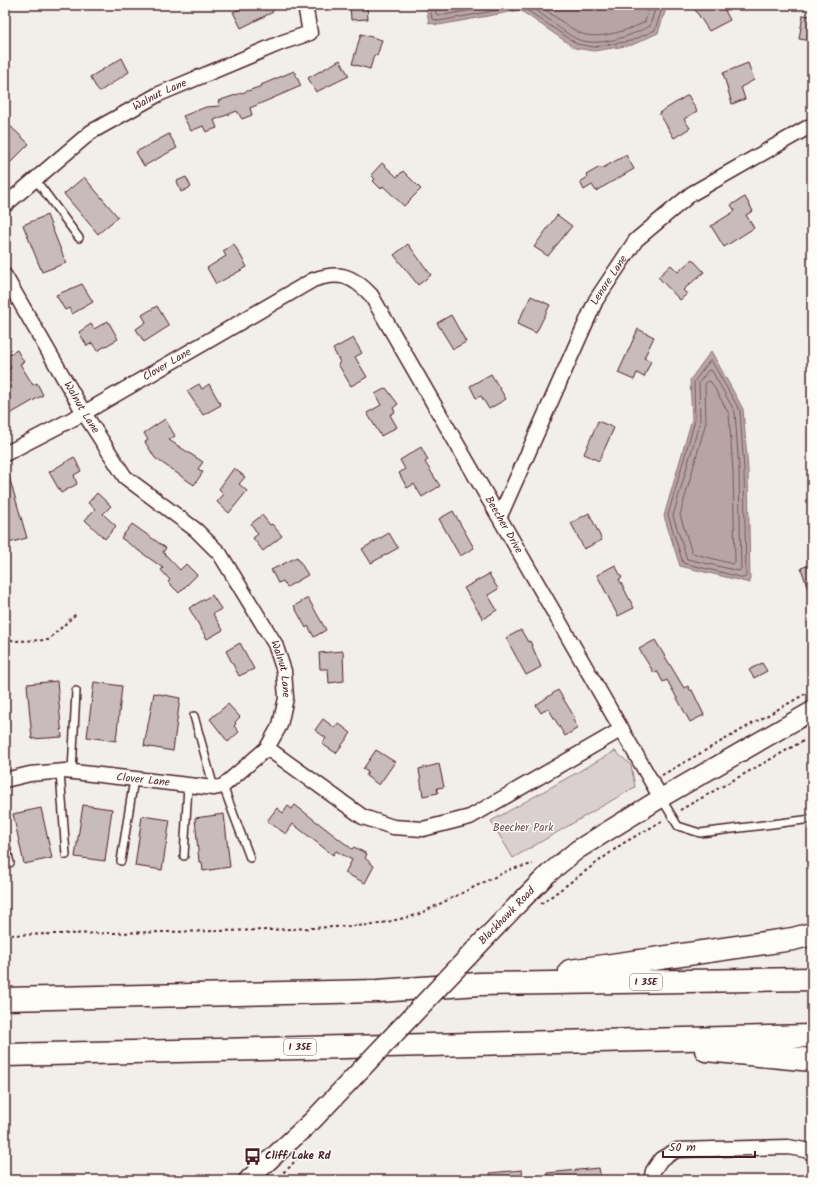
<svg xmlns="http://www.w3.org/2000/svg" width="817" height="1185" viewBox="0 0 817 1185" font-family="Kalam,sans-serif">
<rect width="100%" height="100%" fill="#f2efeb"/>
<filter id="ink" filterUnits="userSpaceOnUse"><feTurbulence type="fractalNoise" baseFrequency=".025" numOctaves="2"/><feDisplacementMap in="SourceGraphic" scale="8" xChannelSelector="R" yChannelSelector="G"/><feConvolveMatrix kernelMatrix="1 2 1 2 8 2 1 2 1" color-interpolation-filters="sRGB"/></filter>
<g filter="url(#ink)">
<polygon fill="#d9d0cf" stroke="#92787d" points="615,751 631,765 635,787 513,858 491,821"/>
<g fill="#b7a5a6" stroke="#8b6f75">
<polygon points="426,5 665,5 665,12 658,33 632,45 594,51 575,48 520,10 439,25 429,23"/>
<polygon points="711,351 743,409 748,470 750,583 680,566 664,516 692,419 690,380"/>
</g>
<g fill="none" stroke-linecap="round" stroke-linejoin="round">
<g stroke="#76555c" stroke-width="1">
<polyline points="430,5 432,19 439,21 521,6 577,44 594,47 631,41 655,30 661,12 661,5"/>
<polyline points="435,5 436,14 439,16 497,5"/>
<path d="M 529,5 C 540,12 569,37 579,40 C 602,47 630,36 650,26 L 656,5"/>
<path d="M 539,5 C 552,14 566,26 580,33 C 596,41 630,30 645,22 L 650,5"/>
<polygon points="711,360 740,411 744,470 746,576 744,578 683,563 668,515 695,420 694,382"/>
<polygon points="709,370 712,371 735,412 739,470 741,569 739,571 687,559 673,516 700,421 699,383"/>
<polygon points="708,381 711,382 729,414 733,471 735,561 733,564 692,553 680,515 706,422 705,385"/>
</g>
</g>
<g fill="#c8bbbb" stroke="#4a1f2b">
<polygon points="248,5 270,5 273,12 241,28 233,12"/>
<polygon points="350,5 367,5 368,19 351,20"/>
<polygon points="692,5 722,5 730,20 709,31"/>
<polygon points="803,15 812,16 812,41 799,39"/>
<polygon points="361,34 382,40 377,56 374,55 370,69 352,64"/>
<polygon points="122,58 129,72 99,92 90,77"/>
<polygon points="340,60 349,76 316,92 308,78"/>
<polygon points="748,63 754,80 741,87 745,99 732,104 723,73"/>
<polygon points="294,71 301,86 250,108 252,115 242,119 237,111 214,120 217,128 206,132 203,126 191,131 183,116 206,107 220,106 218,101 262,86 261,85"/>
<polygon points="688,95 697,111 684,119 690,128 674,138 659,113"/>
<polygon points="5,121 29,144 10,163 5,158"/>
<polygon points="169,134 177,148 144,166 136,152"/>
<polygon points="626,155 634,169 596,191 592,185 584,190 580,182 588,177 586,175 600,167 601,169"/>
<polygon points="382,163 397,177 403,171 421,189 404,206 383,186 381,189 373,181 375,179 371,175"/>
<polygon points="84,177 118,217 98,234 64,194"/>
<polygon points="186,177 191,187 181,192 177,181"/>
<polygon points="745,197 753,211 746,215 754,228 724,247 711,226 735,211 731,205"/>
<polygon points="47,215 66,263 42,272 23,225"/>
<polygon points="557,215 572,226 548,256 534,247"/>
<polygon points="234,244 247,267 216,284 207,268 226,256 223,251"/>
<polygon points="408,244 431,275 418,285 394,255"/>
<polygon points="692,259 704,272 683,290 687,294 680,300 658,277 671,265 678,272"/>
<polygon points="82,284 93,302 72,314 69,308 65,310 56,295"/>
<polygon points="531,296 550,305 536,333 517,324"/>
<polygon points="157,306 169,326 144,342 136,329 146,322 142,315"/>
<polygon points="451,315 466,342 453,349 437,323"/>
<polygon points="108,321 118,339 97,351 92,343 87,346 79,332 91,324 94,329"/>
<polygon points="638,329 654,337 644,358 651,361 644,377 637,373 634,380 618,373"/>
<polygon points="353,338 362,353 355,357 367,377 351,386 338,364 340,362 333,349"/>
<polygon points="17,350 24,362 20,364 33,385 37,383 43,395 10,414 5,405 5,371 11,368 5,357"/>
<polygon points="491,374 506,399 489,409 481,396 476,398 470,386"/>
<polygon points="199,384 202,389 209,384 221,405 203,415 187,391"/>
<polygon points="386,388 398,404 393,408 395,412 390,415 397,427 381,436 367,413 381,405 375,394"/>
<polygon points="165,419 175,436 169,440 203,462 198,469 203,472 194,485 155,458 145,442 148,440 144,433"/>
<polygon points="598,421 614,428 599,461 584,454"/>
<polygon points="421,447 428,460 425,462 440,486 422,497 414,484 407,488 399,473 405,469 400,460"/>
<polygon points="74,457 81,471 74,475 77,484 61,493 49,472"/>
<polygon points="234,468 245,477 239,484 247,491 229,513 217,502 224,494 219,489"/>
<polygon points="8,473 27,538 5,544 5,474"/>
<polygon points="97,493 111,506 103,514 116,526 105,539 85,520 95,509 88,503"/>
<polygon points="453,511 474,548 460,556 439,519"/>
<polygon points="589,513 602,540 584,549 571,523"/>
<polygon points="262,515 270,525 272,524 282,536 263,551 253,538 258,534 251,524"/>
<polygon points="132,524 166,548 163,552 180,570 186,564 197,575 179,593 168,582 170,580 161,570 163,568 121,538"/>
<polygon points="389,533 398,548 371,563 362,549"/>
<polygon points="297,557 308,575 287,587 283,581 278,583 271,570"/>
<polygon points="812,564 812,595 810,595 801,568"/>
<polygon points="615,565 622,578 619,579 634,608 618,616 597,575"/>
<polygon points="489,574 498,589 488,595 497,610 483,619 464,588"/>
<polygon points="212,595 221,609 213,614 223,630 207,639 189,608"/>
<polygon points="308,598 326,630 314,637 308,626 306,628 294,606"/>
<polygon points="521,630 528,642 530,641 541,667 526,675 506,638"/>
<polygon points="655,640 684,688 688,686 690,690 692,690 704,715 690,722 667,680 663,682 657,671 654,673 639,649"/>
<polygon points="240,643 254,669 239,676 226,651"/>
<polygon points="343,651 344,681 329,683 328,669 320,669 319,653"/>
<polygon points="762,663 767,671 754,678 749,670"/>
<polygon points="57,681 62,737 32,739 27,684"/>
<polygon points="94,682 122,686 116,741 87,737"/>
<polygon points="558,690 575,718 573,720 578,728 565,736 548,708 541,713 536,705"/>
<polygon points="154,693 180,698 173,751 144,746"/>
<polygon points="228,704 240,717 235,722 236,724 234,726 239,732 228,742 210,719"/>
<polygon points="323,719 335,728 338,723 351,733 336,753 322,744 326,738 315,730"/>
<polygon points="376,750 395,762 379,785 366,776 368,772 363,769"/>
<polygon points="439,764 444,787 437,788 438,793 423,796 419,769"/>
<polygon points="83,805 112,809 105,861 75,857"/>
<polygon points="295,805 352,849 354,847 367,854 365,858 374,866 365,883 345,873 352,860 336,851 333,855 293,824 286,834 267,821 277,808 283,813 288,806 292,809"/>
<polygon points="41,808 52,858 24,864 13,814"/>
<polygon points="224,814 230,867 203,871 202,862 199,862 195,818"/>
<polygon points="142,816 170,820 162,870 135,866"/>
<polygon points="599,1168 601,1180 548,1180 547,1173"/>
<polygon points="522,1170 523,1180 491,1180 490,1173"/>
</g>
<g fill="none" stroke-linecap="round" stroke-linejoin="round">
<defs>
<g id="service">
<polyline points="35,179 79,238"/>
<polyline points="194,716 214,788"/>
<polyline points="60,772 66,855"/>
<polyline points="72,772 76,691"/>
<polyline points="223,786 250,858"/>
<polyline points="661,798 678,826 700,833 812,819"/>
<polyline points="5,842 10,863"/>
<polyline points="184,856 188,785"/>
<polyline points="121,861 134,779"/>
<polyline points="469,1179 469,1180"/>
</g>
<g id="minor">
<path id="s1" d="M 5,205 L 91,132 L 159,94 L 283,42 L 310,33 L 305,5"/>
<path id="s2" d="M 5,276 L 84,413 L 125,477 L 196,530 L 220,554 L 275,644 L 284,671 L 286,698 L 280,725 L 267,748 L 223,786 L 214,788 L 65,771 L 30,774 L 5,780"/>
<path id="s3" d="M 5,454 L 84,413 L 313,280 C 339,271 352,275 371,295 L 661,798"/>
<path id="s4" d="M 500,516 L 596,300 L 636,240 L 691,194 L 812,125"/>
<polyline points="267,748 363,817 393,827 423,829 470,817 622,729"/>
<polyline points="651,1180 653,1171 661,1159 677,1150 788,1147 805,1150 812,1153"/>
</g>
<g id="tertiary">
<polyline points="518,904 548,874 577,850 661,798 812,711"/>
<polyline points="248,1180 313,1120"/>
</g>
<g id="motorway">
<polyline points="570,971 793,939 812,934"/>
<polyline points="5,999 378,991 479,984 812,979"/>
<polyline points="706,1050 812,1060"/>
<polyline points="5,1055 812,1036"/>
</g>
</defs>
<use href="#service" stroke="#4a1f2b" stroke-width="10"/>
<use href="#minor" stroke="#4a1f2b" stroke-width="17"/>
<use href="#tertiary" stroke="#4a1f2b" stroke-width="21"/>
<use href="#motorway" stroke="#4a1f2b" stroke-width="25"/>
<g stroke="#4a1f2b" stroke-width="2" stroke-dasharray="3 3" stroke-linecap="butt">
<polyline points="5,637 14,641 48,640 77,613"/>
<polyline points="662,775 812,690"/>
<polyline points="680,810 812,736"/>
<polyline points="541,904 622,844 664,820"/>
<polyline points="5,935 270,930 374,925 417,915 511,869 533,864"/>
<polyline points="274,1180 291,1166 300,1154"/>
</g>
<use href="#service" stroke="#fdfcf7" stroke-width="7"/>
<use href="#minor" stroke="#fdfcf7" stroke-width="14"/>
<use href="#tertiary" stroke="#fdfcf7" stroke-width="18"/>
<use href="#motorway" stroke="#fdfcf7" stroke-width="22"/>
<defs>
<polyline id="tertiary-bridge" points="313,1120 518,904"/>
</defs>
<use href="#tertiary-bridge" stroke="#4a1f2b" stroke-width="21" stroke-linecap="butt"/>
<use href="#tertiary-bridge" stroke="#fdfcf7" stroke-width="18"/>
</g>
</g>
<defs>
<symbol id="bus-bare" viewBox="-9 -9 18 18"><path d="M-5-6H5V4H4V6H2V4H-2V6H-4V4H-5ZM-3.5-4V0h7V-4ZM-3.5 1.2v1.5H-2V1.2ZM2 1.2v1.5H3.5V1.2Z" fill="#4a1f2b" stroke="#fdfcf7" stroke-width="2.5" paint-order="stroke"/></symbol>
</defs>
<g fill-rule="evenodd">
<use href="#bus-bare" x="240" y="1144" width="25" height="25"/>
</g>
<g text-anchor="middle" dominant-baseline="central" stroke-width="3" stroke-linejoin="round" paint-order="stroke">
<g fill="#fdfcf7" stroke="#806168" stroke-width="1">
<rect x="630" y="974" width="32" height="16" rx="3"/>
<rect x="284" y="1039" width="32" height="16" rx="3"/>
</g>
<g font-size="10" font-weight="bold" fill="#4a1f2b">
<text x="646" y="982">I 35E</text>
<text x="300" y="1047">I 35E</text>
</g>
<g font-size="11" fill="#4a1f2b" stroke="#fdfcf7">
<text stroke="none"><textPath href="#s1" startOffset="191">Walnut Lane</textPath></text>
<text stroke="none"><textPath href="#s4" startOffset="260">Lenore Lane</textPath></text>
<text stroke="none"><textPath href="#s3" startOffset="185">Clover Lane</textPath></text>
<text stroke="none"><textPath href="#s2" startOffset="152">Walnut Lane</textPath></text>
<text stroke="none"><textPath href="#s3" startOffset="684">Beecher Drive</textPath></text>
<text stroke="none"><textPath href="#s2" startOffset="488">Walnut Lane</textPath></text>
<text transform="translate(143 780) rotate(6)">Clover Lane</text>
<text transform="translate(507 916) rotate(-46)">Blackhawk Road</text>
</g>
<g font-size="11" fill="#6e4b54" stroke="#fdfcf7">
<text x="523" y="828">Beecher Park</text>
</g>
<g font-size="11" font-weight="bold" fill="#4a1f2b" stroke="#fdfcf7" text-anchor="start">
<text x="265" y="1156">Cliff Lake Rd</text>
</g>
</g>
<rect width="817" height="1185" fill="none" stroke="#fdfcf7" stroke-width="20"/>
<rect x="10" y="10" width="797" height="1165" fill="none" stroke="#4a1f2b" stroke-width="1.5" filter="url(#ink)"/>
<path d="M663 1151v6h92v-6" fill="none" stroke="#4a1f2b" stroke-width="2"/>
<text x="669" y="1151" font-size="12" fill="#4a1f2b" stroke="#fdfcf7" stroke-width="3" paint-order="stroke">50 m</text>
</svg>
